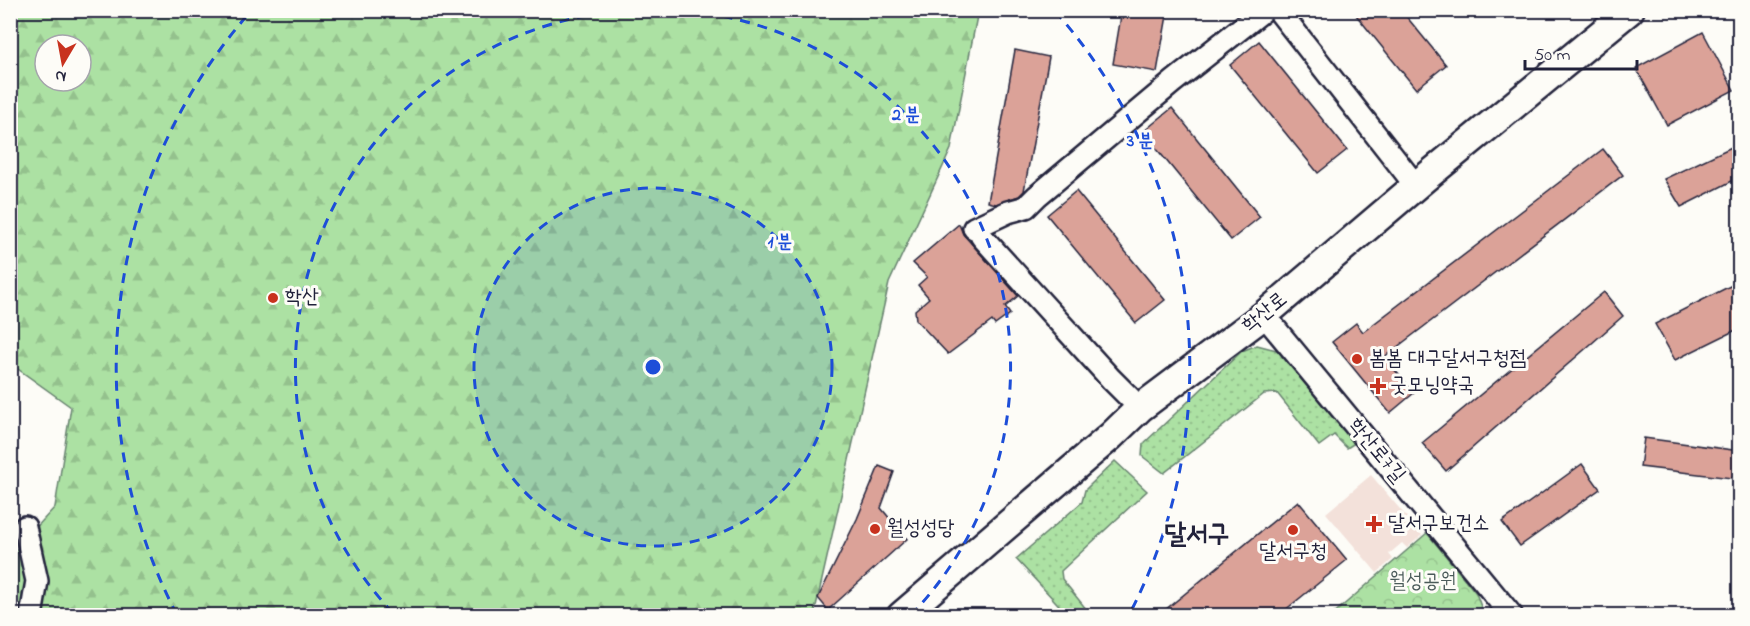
<svg xmlns="http://www.w3.org/2000/svg" width="1750" height="626" viewBox="0 0 1750 626" font-family="'Indie Flower','Poor Story',sans-serif">
<defs>
<pattern id="forest-firs" width="22" height="20" patternUnits="userSpaceOnUse" patternTransform="scale(1.5)"><rect width="22" height="20" fill="#ace1a3"/><path d="M5 1l3.5 6h-7zM16 11l3.5 6h-7z" fill="#94c18d"/></pattern>
<pattern id="park-crowns" width="20" height="18" patternUnits="userSpaceOnUse" patternTransform="scale(1.5)"><rect width="20" height="18" fill="#ace1a3"/><path d="M2 6a3 3 0 1 1 6 0M12 15a3 3 0 1 1 6 0" fill="none" stroke="#94c18d"/></pattern>
<pattern id="garden-dots" width="8" height="8" patternUnits="userSpaceOnUse" patternTransform="scale(1.5)"><rect width="8" height="8" fill="#ace1a3"/><path d="M2 2h.1M6 6h.1" fill="none" stroke="#94c18d" stroke-width="1.8" stroke-linecap="round"/></pattern>
</defs>
<rect width="100%" height="100%" fill="#fdfcf7"/>
<filter id="ink" filterUnits="userSpaceOnUse"><feTurbulence type="fractalNoise" baseFrequency=".0167" numOctaves="2"/><feDisplacementMap in="SourceGraphic" scale="12" xChannelSelector="R" yChannelSelector="G"/><feConvolveMatrix kernelMatrix="1 2 1 2 8 2 1 2 1" color-interpolation-filters="sRGB"/></filter>
<g filter="url(#ink)">
<polygon fill="#f3e1da" points="1371,475 1422,535 1407,548 1402,543 1389,554 1393,559 1377,573 1326,513"/>
<path fill="url(#forest-firs)" stroke="#67826f" stroke-width="1.5" fill-rule="evenodd" d="M 11,11 L 978,11 L 951,149 L 889,283 L 814,615 L 11,615 L 10,556 L 55,507 L 71,407 L 11,364 ZM 45,45 L 81,45 L 81,81 L 45,81 Z"/>
<polygon fill="url(#park-crowns)" stroke="#67826f" stroke-width="1.5" points="1427,533 1476,593 1484,615 1332,615"/>
<g fill="url(#garden-dots)" stroke="#67826f" stroke-width="1.5">
<polygon points="1257,345 1284,352 1361,439 1347,448 1334,435 1319,446 1277,393 1264,394 1164,473 1142,456 1143,444 1242,351"/>
<polygon points="1115,461 1147,491 1061,571 1062,579 1091,615 1068,615 1016,559 1082,502 1085,490"/>
</g>
<g fill="#dba298" stroke="#22223b" stroke-width="1.5">
<polygon points="1122,10 1168,10 1157,72 1113,64"/>
<polygon points="1352,10 1401,10 1446,65 1416,89"/>
<polygon points="1703,32 1734,90 1667,125 1636,68"/>
<polygon points="1259,41 1347,150 1318,173 1230,65"/>
<polygon points="1015,50 1049,57 1024,191 1019,196 996,204 988,202"/>
<polygon points="1172,108 1260,217 1231,240 1143,132"/>
<polygon points="1740,143 1740,177 1681,207 1664,179"/>
<polygon points="1603,149 1623,175 1384,357 1414,393 1390,413 1332,342 1356,323 1363,332"/>
<polygon points="1076,191 1165,300 1136,323 1047,215"/>
<polygon points="959,224 963,234 1018,296 1005,307 1010,314 995,325 992,321 948,354 916,320 915,310 929,298 918,285 927,277 913,263"/>
<polygon points="1740,281 1740,328 1675,360 1655,324"/>
<polygon points="1604,292 1623,316 1446,471 1422,443"/>
<polygon points="1644,438 1740,451 1740,479 1640,467"/>
<polygon points="1582,464 1600,489 1520,546 1502,522"/>
<polygon points="879,466 894,472 881,508 907,539 828,610 818,598 857,519"/>
<polygon points="1298,501 1347,560 1279,615 1159,615"/>
</g>
<g fill="none" stroke-linecap="round" stroke-linejoin="round">
<defs>
<g id="minor">
<polyline points="1278,10 1416,186"/>
<polyline points="974,228 1008,212 1026,207 1037,196 1173,82 1264,10"/>
<polyline points="982,237 1111,379 1140,408"/>
<polyline points="1264,315 1512,616"/>
<polyline points="25,527 37,581 31,616"/>
</g>
<polyline id="major" points="901,616 1111,436 1140,408 1264,315 1425,178 1630,10"/>
</defs>
<use href="#minor" stroke="#22223b" stroke-width="26"/>
<use href="#major" stroke="#22223b" stroke-width="32"/>
<use href="#minor" stroke="#fdfcf7" stroke-width="21"/>
<use href="#major" stroke="#fdfcf7" stroke-width="27"/>
</g>
</g>
<circle cx="653" cy="367" r="179" fill="#1d4ed8" fill-opacity=".12"/>
<g fill="none" stroke="#1d4ed8" stroke-width="3" stroke-dasharray="10 8">
<circle cx="653" cy="367" r="179"/>
<path d="M393 613A358 358 0 0 1 619 11M687 11A358 358 0 0 1 913 613"/>
<path d="M177 615A537 537 0 0 1 251 11M1055 11A537 537 0 0 1 1129 615"/>
</g>
<g fill="#c8321e" stroke="#fdfcf7" stroke-width="2">
<circle cx="273" cy="298" r="6"/>
<circle cx="1357" cy="359" r="6"/>
<path d="M1375 377h6v6h6v6h-6v6h-6v-6h-6v-6h6z"/>
<path d="M1371 515h6v6h6v6h-6v6h-6v-6h-6v-6h6z"/>
<circle cx="875" cy="529" r="6"/>
<circle cx="1293" cy="530" r="6"/>
</g>
<g text-anchor="middle" dominant-baseline="central" stroke-width="6" stroke-linejoin="round" paint-order="stroke">
<g font-size="21" fill="#22223b" stroke="#fdfcf7" text-anchor="start">
<text x="285" y="298">학산</text>
<text x="1369" y="359">봄봄 대구달서구청점</text>
<text x="1390" y="386">굿모닝약국</text>
<text x="1388" y="524">달서구보건소</text>
<text x="887" y="529">월성성당</text>
<text x="1293" y="552" text-anchor="middle">달서구청</text>
</g>
<g font-size="21" fill="#22223b" stroke="#fdfcf7">
<text transform="translate(1265 313) rotate(-39)">학산로</text>
<text transform="translate(1376 451) rotate(50)">학산로7길</text>
</g>
<g font-size="21" fill="#4b5b5a" stroke="#fdfcf7">
<text x="1423" y="582">월성공원</text>
</g>
<g font-size="27" font-weight="bold" fill="#22223b" stroke="#fdfcf7">
<text x="1197" y="535">달서구</text>
</g>
</g>
<circle cx="653" cy="367" r="9" fill="#1d4ed8" stroke="#fdfcf7" stroke-width="3"/>
<g font-size="18" text-anchor="middle" font-weight="bold" fill="#1d4ed8" stroke="#fdfcf7" stroke-width="6" stroke-linejoin="round" paint-order="stroke">
<text x="906" y="120">2 분</text>
<text x="1140" y="146">3 분</text>
<text x="780" y="247">1 분</text>
</g>
<rect width="1750" height="626" fill="none" stroke="#fdfcf7" stroke-width="36"/>
<rect x="18" y="18" width="1714" height="590" fill="none" stroke="#22223b" stroke-width="2" filter="url(#ink)"/>
<g transform="translate(63 63) rotate(190)"><circle r="28" fill="#fdfcf7" stroke="#a5a5ac" stroke-width="1.5"/>
<path d="M0-4.5L10 22L0 15L-10 22Z" fill="#c8321e"/>
<text y="-9" font-size="16" font-weight="bold" text-anchor="middle" fill="#22223b">N</text>
</g>
<path d="M1525 60v9h112v-9" fill="none" stroke="#22223b" stroke-width="3"/>
<text x="1534" y="60" font-size="18" fill="#22223b" stroke="#fdfcf7" stroke-width="4.5" paint-order="stroke">50 m</text>
</svg>
